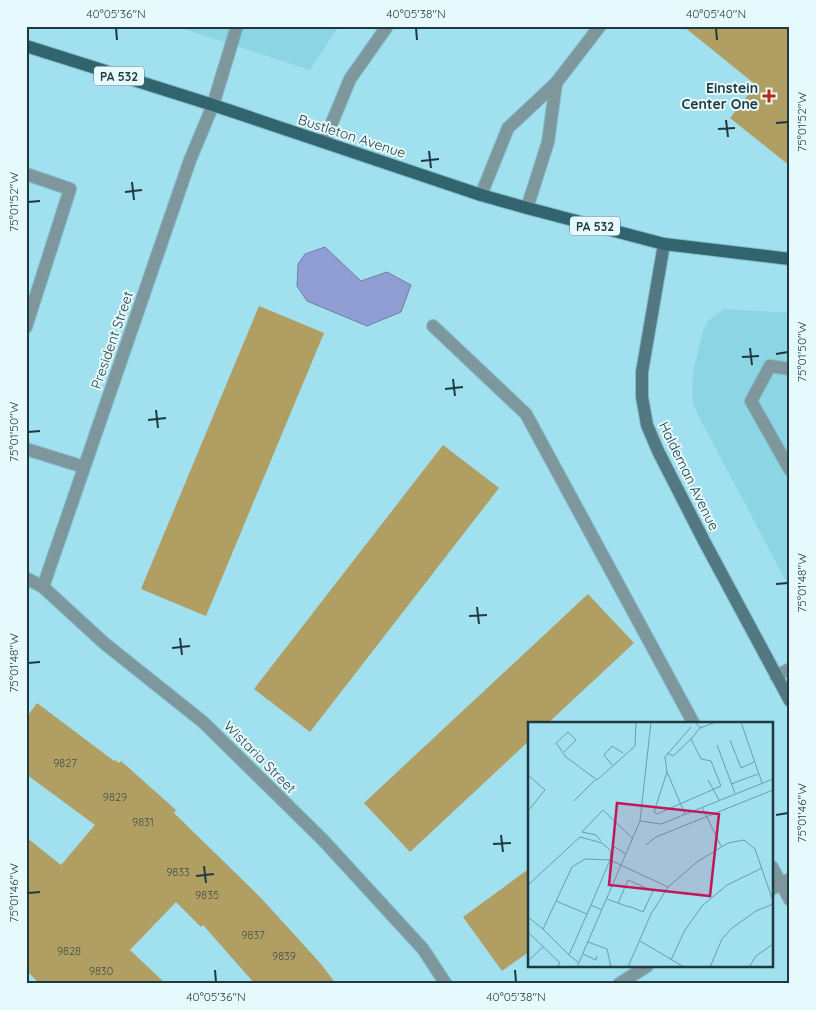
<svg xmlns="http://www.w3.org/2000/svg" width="816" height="1010" viewBox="0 0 816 1010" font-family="Quicksand,sans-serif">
<rect width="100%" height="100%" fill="#a0e0ef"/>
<g fill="#8bd5e5">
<polygon points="175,26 339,26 310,70"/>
<polygon points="724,309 790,313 790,589 695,409 692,400 693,372 703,331 708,321"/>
</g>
<polygon fill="#909ed4" stroke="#6e80a7" points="325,247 361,281 387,272 411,285 401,312 367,326 307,301 297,286 298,264 305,254"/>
<g fill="#b09e63">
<polygon points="683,26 790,26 790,166 730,118 756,85"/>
<polygon points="259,306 324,333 206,616 141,589"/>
<polygon points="443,445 499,488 310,732 254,689"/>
<polygon points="588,594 634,643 547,724 530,724 530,740 410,852 364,803"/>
<polygon points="37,703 114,761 115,760 119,763 121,761 176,810 174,813 261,898 321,964 336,984 255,984 203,925 201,927 176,902 130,950 166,984 40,984 26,970 26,837 61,865 95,825 26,774 26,718"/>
<polygon points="530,868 530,951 502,971 463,917"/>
</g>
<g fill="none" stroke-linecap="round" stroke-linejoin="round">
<defs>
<g id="lane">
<polyline points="213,105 237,26"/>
<polyline points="324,142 350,79 386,28 384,26"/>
<polyline points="26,174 70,189 26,327"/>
<polyline points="481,195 508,128 556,83 600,26"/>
<polyline points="527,208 548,142 556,83"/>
<polyline points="433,326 526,414 694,724"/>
<polyline points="790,369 770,366 751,401 790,470"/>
<polyline points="26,449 84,467"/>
<polyline points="776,676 790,669"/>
<polyline points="772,867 790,900"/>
<polyline points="772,889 790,879"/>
<polyline points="619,984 647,966"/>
</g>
<g id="street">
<polyline points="26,578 43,587 104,643 203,722 323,840 423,949 446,984"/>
<polyline points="43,587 190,160 213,105"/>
</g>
<polyline id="secondary" points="664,244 642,372 642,397 647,425 658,451 704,541 790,701"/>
<polyline id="primary" points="26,46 213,105 481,195 527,208 664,244 790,259"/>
</defs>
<use href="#lane" stroke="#84bbc8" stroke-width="14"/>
<use href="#street" stroke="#84bbc8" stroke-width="14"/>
<use href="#secondary" stroke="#84bbc8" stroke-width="14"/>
<use href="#primary" stroke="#84bbc8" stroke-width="14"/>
<use href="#lane" stroke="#7d979d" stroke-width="12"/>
<use href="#street" stroke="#7d979d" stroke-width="12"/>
<use href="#secondary" stroke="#527982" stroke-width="12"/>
<use href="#primary" stroke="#31646f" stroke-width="12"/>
</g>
<path fill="none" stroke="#1f393f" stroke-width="2" d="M 116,28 L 117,40M 416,28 L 417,40M 716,28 L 717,40M 726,120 L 728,137M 776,123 L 788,122M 718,129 L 735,128M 429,151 L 431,168M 421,161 L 439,159M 132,182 L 134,200M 125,192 L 142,190M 28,202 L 40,201M 750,348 L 752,365M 776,354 L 788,352M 742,357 L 759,356M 453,379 L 455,396M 445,389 L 463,387M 156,410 L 158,428M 148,420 L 166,418M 28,432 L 40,431M 776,584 L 788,583M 477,607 L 479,624M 469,616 L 487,615M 180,638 L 182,655M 172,648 L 190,646M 28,663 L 40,662M 776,815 L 788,813M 501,835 L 503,852M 493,844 L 511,843M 204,866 L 206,883M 196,876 L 214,874M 28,893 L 40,892M 215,970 L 216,982M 515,970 L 516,982"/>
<path fill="#b62a09" stroke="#e6f9fd" stroke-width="2" d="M766.5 88.5h5v5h5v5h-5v5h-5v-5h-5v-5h5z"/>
<g text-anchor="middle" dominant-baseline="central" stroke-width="4" stroke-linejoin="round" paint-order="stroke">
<g font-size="11" fill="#435248">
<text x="65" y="763">9827</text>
<text x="115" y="797">9829</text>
<text x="143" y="822">9831</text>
<text x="178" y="872">9833</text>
<text x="207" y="895">9835</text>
<text x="253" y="935">9837</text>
<text x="69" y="951">9828</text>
<text x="284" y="956">9839</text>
<text x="101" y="971">9830</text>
</g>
<g fill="#e6f9fd" stroke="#5b7378" stroke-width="1">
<rect x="94" y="66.5" width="50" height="19" rx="4"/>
<rect x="570" y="216.5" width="50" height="19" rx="4"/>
</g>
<g font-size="12" font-weight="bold" fill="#1f393f">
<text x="119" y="76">PA 532</text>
<text x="595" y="226">PA 532</text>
</g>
<g font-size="14" font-weight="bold" fill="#1f393f" stroke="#e6f9fd" text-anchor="end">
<text x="758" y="88">Einstein<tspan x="758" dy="16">Center One</tspan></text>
</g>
<g font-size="14" fill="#1f393f" stroke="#e6f9fd">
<text transform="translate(352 136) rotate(18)">Bustleton Avenue</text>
<text transform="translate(112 340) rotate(-71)">President Street</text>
<text transform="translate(689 476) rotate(64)">Haldeman Avenue</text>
<text transform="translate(260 757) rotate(45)">Wistaria Street</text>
</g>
</g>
<g transform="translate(528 722)">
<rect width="245" height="245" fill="#a0e0ef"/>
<path fill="none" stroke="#6c9da9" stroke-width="1" d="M 213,0 L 234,61M 172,6 L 188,0M 202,18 L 213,46 L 226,40M 189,23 L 207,71M 36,30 L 48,18 L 40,10 L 28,21 L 38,35 L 69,58 L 107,24 L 108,0M 139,31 L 145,34 L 163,17 L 172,6 L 167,0M 84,43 L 76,33 L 84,24 L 95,31M 139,50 L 126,90 L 129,92 L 193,64 L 183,39 L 173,37 L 163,17M 0,53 L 17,68 L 0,89M 180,58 L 191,78M 203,62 L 230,52M 46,79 L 67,58M 174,85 L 193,124M 157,92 L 139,50 L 137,35 L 163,5M 112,99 L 133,102 L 245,57M 73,119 L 68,113 L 54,110 L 75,88 L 105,117M 118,123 L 128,115 L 245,68M 83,129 L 87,125 L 98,132M 0,163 L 52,115 L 74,121 L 83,129 L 82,138 L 140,165M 79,177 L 98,184 L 103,185 L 115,190 L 125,169 L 100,158 L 90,181M 28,179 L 59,192M 0,195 L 15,207M 0,210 L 32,241 L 29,245M 112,219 L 156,245M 60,220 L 79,227 L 83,245M 55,232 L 68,238 L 69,234M 41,233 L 15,207 L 44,145 L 57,137 L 82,138 L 63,183M 143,238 L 157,208 L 174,184 L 199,163 L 234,146M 0,239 L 15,225M 51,241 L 41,233 L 63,183 L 74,188M 49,245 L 112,99 L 123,0M 100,245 L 123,192 L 140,165 L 169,140 L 200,121 L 216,118 L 227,127 L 245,179M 182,245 L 194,217 L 204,206 L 228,189 L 245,182M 221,245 L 228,234 L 245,222"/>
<path fill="#c2185b" fill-opacity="0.15" stroke="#c2185b" stroke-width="2.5" d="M 89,81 L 191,92 L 182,174 L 81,163 Z"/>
<rect width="245" height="245" fill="none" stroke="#1f393f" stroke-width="2.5"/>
</g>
<rect width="816" height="1010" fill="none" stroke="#e6f9fd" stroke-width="55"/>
<rect x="28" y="28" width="760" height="954" fill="none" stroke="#1f393f" stroke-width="2"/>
<g font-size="12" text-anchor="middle" fill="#1f393f">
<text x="116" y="18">40°05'36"N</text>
<text x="416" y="18">40°05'38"N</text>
<text x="716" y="18">40°05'40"N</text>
<text transform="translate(802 122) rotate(-90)" y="4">75°01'52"W</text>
<text transform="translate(14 202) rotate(-90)" y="4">75°01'52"W</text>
<text transform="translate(802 352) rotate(-90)" y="4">75°01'50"W</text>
<text transform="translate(14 432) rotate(-90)" y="4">75°01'50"W</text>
<text transform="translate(802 583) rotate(-90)" y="4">75°01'48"W</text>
<text transform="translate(14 663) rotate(-90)" y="4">75°01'48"W</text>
<text transform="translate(802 813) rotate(-90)" y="4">75°01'46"W</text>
<text transform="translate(14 893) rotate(-90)" y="4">75°01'46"W</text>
<text x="216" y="1001">40°05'36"N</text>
<text x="516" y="1001">40°05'38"N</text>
</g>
</svg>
